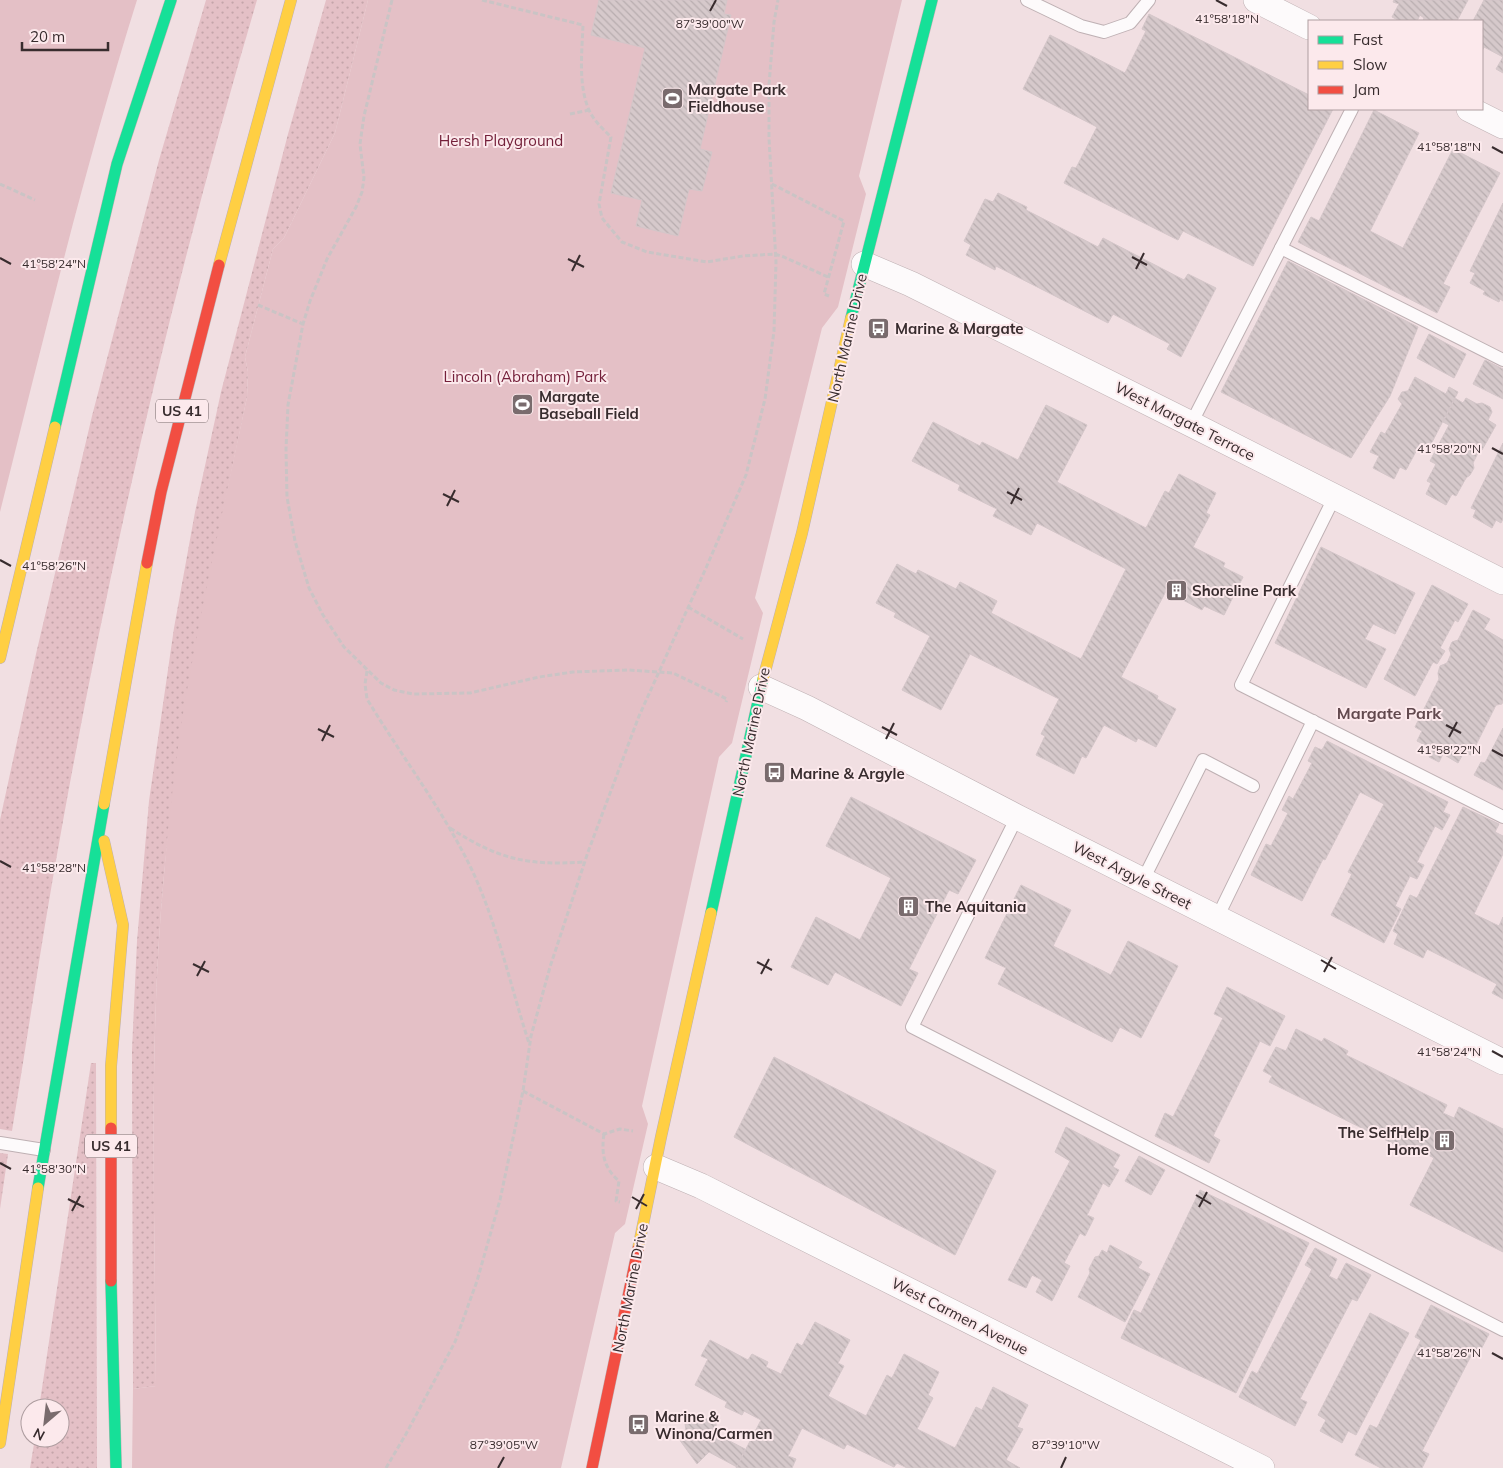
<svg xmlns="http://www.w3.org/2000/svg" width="1503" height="1468" viewBox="0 0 1503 1468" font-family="Mulish,sans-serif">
<defs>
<pattern id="grass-dots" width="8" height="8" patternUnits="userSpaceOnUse" patternTransform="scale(1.25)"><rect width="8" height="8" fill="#e4c0c6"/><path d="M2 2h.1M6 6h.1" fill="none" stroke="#c4a5aa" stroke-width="1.8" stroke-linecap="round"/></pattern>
<pattern id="building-back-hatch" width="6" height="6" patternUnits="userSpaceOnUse" patternTransform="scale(1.25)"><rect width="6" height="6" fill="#d6c9cb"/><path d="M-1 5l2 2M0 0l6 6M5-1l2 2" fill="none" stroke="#b8adaf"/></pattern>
</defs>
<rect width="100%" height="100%" fill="#f1dfe2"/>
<g fill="url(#grass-dots)">
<path d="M 206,0 L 257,0 C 177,270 113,544 63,821 C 44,924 29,1028 12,1131 L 0,1129 L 0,820 L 36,654 L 92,416 L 159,160 Z"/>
<path d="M 326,0 L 368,0 L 335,133 L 284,238 L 273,249 L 245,357 L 248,372 L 247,397 C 214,556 179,712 164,875 C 148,1045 155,1216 156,1386 L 133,1389 L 132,1050 L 137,941 L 149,801 L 174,628 L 195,512 L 221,392 L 288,134 Z"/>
<polygon points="91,1063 96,1063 97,1468 30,1468 35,1438 60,1438 60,1408 39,1408"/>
<polygon points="0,1153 8,1154 0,1209"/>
</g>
<g fill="#e4c0c6">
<path d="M 0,0 L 137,0 C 84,169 43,341 0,512 Z"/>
<path d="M 368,0 L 902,0 L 859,176 L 866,194 L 838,307 L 822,328 L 755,598 L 763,613 L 732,743 L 719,757 L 642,1106 L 648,1124 L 625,1224 L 615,1233 L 561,1468 L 132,1468 L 133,1389 L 156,1386 C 155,1216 148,1045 164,875 C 168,825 174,775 181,726 C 199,615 224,506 247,397 L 248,372 L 245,357 L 273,249 L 284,238 L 335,133 Z"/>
</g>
<g fill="url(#building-back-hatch)" stroke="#d4c6c9">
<polygon points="599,0 727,0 724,14 731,15 700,149 712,152 702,191 689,189 678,236 636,226 642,200 611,193 645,48 591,35"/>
<polygon points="1394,0 1468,0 1457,21 1423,21 1424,18 1420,15 1417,21 1400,21 1392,17 1399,4 1393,2"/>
<polygon points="1484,0 1503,0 1503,73 1496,69 1503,57 1484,47 1482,51 1482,21 1473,21"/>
<polygon points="1149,14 1309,95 1309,109 1333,109 1253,266 1183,231 1178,240 1064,183 1072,167 1076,168 1097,127 1023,89 1050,35 1125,73 1146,31 1142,29"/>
<polygon points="1374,110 1419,133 1370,231 1403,248 1453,149 1500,173 1443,284 1450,287 1437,313 1298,242 1311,217 1319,221"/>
<polygon points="998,193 1027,207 1026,210 1098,247 1103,238 1184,280 1188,274 1216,288 1181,357 1167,349 1170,344 1113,314 1108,323 996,266 995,270 966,255 971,245 964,241 985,199 993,202"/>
<polygon points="1503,203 1503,301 1500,299 1499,302 1483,294 1485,291 1470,283 1475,273 1470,271"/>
<polygon points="1288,261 1418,327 1390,396 1351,458 1221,392"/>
<polygon points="1429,334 1466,354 1454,378 1417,358"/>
<polygon points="1485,360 1503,369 1503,399 1473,384"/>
<polygon points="1415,377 1446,394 1449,387 1458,392 1429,448 1420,444 1406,470 1400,467 1394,479 1373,468 1379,456 1370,452 1381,432 1385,434 1402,404 1398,399 1402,392 1408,391"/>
<polygon points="1455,398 1463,403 1466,398 1477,404 1482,403 1490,407 1492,412 1488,420 1496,425 1482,450 1478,453 1473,463 1474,468 1470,475 1466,478 1456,496 1452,494 1446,505 1426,494 1431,483 1427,481 1436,464 1430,461 1449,425 1443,422"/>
<polygon points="1046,405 1087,425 1057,482 1146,528 1165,491 1169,493 1179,474 1216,493 1206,513 1210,515 1193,547 1225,563 1223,567 1243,577 1224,615 1204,606 1202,610 1166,591 1121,677 1158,696 1157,699 1176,709 1156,747 1138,738 1136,742 1104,725 1086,758 1082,756 1074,774 1036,755 1045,736 1041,734 1059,699 970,654 941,710 902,690 930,636 894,617 896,613 876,603 897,564 916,574 918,570 956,589 960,582 997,601 991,613 1081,659 1126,569 1037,523 1031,535 993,516 997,509 958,490 960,485 912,461 933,422 980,446 982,442 1018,460"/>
<polygon points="1503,443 1503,519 1501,523 1496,520 1492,528 1473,517 1476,510 1471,508"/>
<polygon points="1321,547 1415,593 1395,634 1373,624 1365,639 1386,649 1366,688 1275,643"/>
<polygon points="1432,585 1468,604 1458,622 1455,620 1440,648 1445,651 1437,664 1433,662 1415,696 1384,679"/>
<polygon points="1473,610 1490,619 1484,629 1503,640 1503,700 1502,704 1496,705 1471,755 1464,752 1458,763 1443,754 1439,762 1429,757 1433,749 1417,741 1422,731 1415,727 1439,679 1438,673 1440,666 1447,663 1451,654 1449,649 1452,642 1458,640"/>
<polygon points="1503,728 1503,790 1474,775 1481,762 1485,763"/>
<polygon points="1327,741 1448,802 1443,812 1450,815 1442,830 1435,826 1417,862 1424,865 1417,879 1410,876 1395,906 1401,909 1384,943 1331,915 1352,874 1348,872 1384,804 1360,792 1325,860 1323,859 1302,901 1251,875 1266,844 1271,846 1288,813 1282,810 1289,796 1293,799 1312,763 1308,761 1315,747 1322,750"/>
<polygon points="851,797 976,860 958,894 949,890 909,969 918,973 901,1006 835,972 828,985 791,967 816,917 860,940 891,878 826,846"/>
<polygon points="1463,807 1499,824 1495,832 1503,836 1503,854 1474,914 1499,926 1503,917 1503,999 1492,993 1497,984 1427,949 1423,958 1394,944 1398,934 1393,931 1410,895 1417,898"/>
<polygon points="1021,885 1071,910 1053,946 1111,975 1128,941 1178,966 1141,1038 1120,1027 1112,1042 998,984 1006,968 985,958"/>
<polygon points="1227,987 1285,1016 1270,1046 1260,1041 1213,1136 1220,1140 1209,1163 1155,1136 1165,1113 1173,1117 1223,1018 1214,1014"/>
<polygon points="1296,1029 1322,1042 1324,1038 1348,1051 1346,1055 1447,1105 1443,1113 1454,1118 1459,1107 1503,1129 1503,1252 1410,1205 1434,1158 1423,1152 1420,1157 1269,1082 1272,1076 1263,1071 1276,1047 1286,1051"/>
<polygon points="774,1057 996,1171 955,1255 734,1137"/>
<polygon points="1066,1127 1120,1155 1113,1167 1119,1170 1109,1187 1103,1183 1087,1215 1094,1218 1085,1236 1080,1233 1064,1263 1070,1266 1052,1301 1036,1292 1042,1280 1032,1275 1026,1288 1008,1280 1070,1161 1055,1152"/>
<polygon points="1139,1156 1165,1170 1151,1195 1125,1181"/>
<polygon points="1200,1190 1309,1243 1236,1393 1121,1338 1134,1310 1141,1313"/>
<polygon points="1110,1245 1142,1262 1138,1268 1150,1274 1125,1322 1078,1297 1090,1273 1089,1269 1095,1257 1099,1256 1102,1250 1107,1253"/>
<polygon points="1315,1248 1337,1259 1329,1276 1337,1280 1346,1263 1371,1275 1357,1301 1352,1299 1300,1399 1307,1402 1295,1426 1239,1397 1252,1371 1257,1374 1312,1269 1305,1265"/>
<polygon points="1431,1305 1489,1334 1478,1355 1473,1352 1422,1451 1429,1454 1422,1468 1381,1468 1355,1455 1370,1425 1377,1428 1421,1340 1415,1337"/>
<polygon points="1370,1313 1409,1333 1356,1435 1348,1431 1342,1443 1320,1431 1326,1420 1318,1415"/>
<polygon points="815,1322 850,1340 838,1363 844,1366 828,1396 866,1416 887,1375 892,1378 904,1354 939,1372 928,1395 933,1398 917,1429 955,1448 976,1407 982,1410 993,1387 1028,1405 1017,1427 1023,1429 1006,1460 1020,1468 907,1468 897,1463 894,1467 847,1444 844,1449 802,1428 788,1456 796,1459 792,1468 736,1468 761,1420 744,1411 742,1415 725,1407 727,1402 695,1385 708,1359 701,1356 710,1340 748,1360 752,1354 768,1362 766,1367 781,1374 797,1343 802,1346"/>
<polygon points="716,1417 716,1434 745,1449 737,1467 709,1452 697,1464 679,1439 686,1431 685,1423"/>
</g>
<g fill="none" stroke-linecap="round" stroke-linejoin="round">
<defs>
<g id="lane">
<polyline points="1027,0 1081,26 1104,32 1130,23 1149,0"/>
<polyline points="1281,248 1503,360"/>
<polyline points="1191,424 1352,109"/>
<polyline points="1335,496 1241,685 1503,817"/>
<polyline points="1017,817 912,1027 1503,1330"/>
<polyline points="1143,880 1203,760 1253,786"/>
<polyline points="1217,918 1313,721"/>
<polyline points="0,1143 44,1150"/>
</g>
<g id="street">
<polyline points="1256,0 1309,27"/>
<polyline points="1469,109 1503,126"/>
<polyline points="864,264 911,284 1191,424 1503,582"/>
<polyline points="761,687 807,708 1017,817 1503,1062"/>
<polyline points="656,1167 701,1186 1262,1468"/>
</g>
<g id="fast">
<polyline points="851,318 932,0"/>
<polyline points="55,427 117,164 171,0"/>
<polyline points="711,913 763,679"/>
<polyline points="38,1188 104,804"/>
<polyline points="111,1281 116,1468"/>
</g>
<g id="slow">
<polyline points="219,265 291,0"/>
<polyline points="0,658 55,427"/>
<polyline points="763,679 802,533 851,318"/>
<polyline points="104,804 147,563"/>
<polyline points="104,841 123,925 111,1066 111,1128"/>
<polyline points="638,1249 661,1137 711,913"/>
<polyline points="0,1443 38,1188"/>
</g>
<g id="jam">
<polyline points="147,563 161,492 219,265"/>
<polyline points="111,1128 111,1281"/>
<polyline points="592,1468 638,1249"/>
</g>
</defs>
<use href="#lane" stroke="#beb0b3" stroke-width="14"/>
<use href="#street" stroke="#beb0b3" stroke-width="26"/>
<use href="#fast" stroke="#beb0b3" stroke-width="12"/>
<use href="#slow" stroke="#beb0b3" stroke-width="12"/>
<use href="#jam" stroke="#beb0b3" stroke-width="12"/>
<g stroke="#cac4c5" stroke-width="3" stroke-dasharray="5 2.5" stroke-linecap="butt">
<polyline points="392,0 364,116 360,144 364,178 362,192 356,207 327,259 310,301 303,324 288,405 286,449 287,497 295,541 309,588 323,615 344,647 381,683 394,690 413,694 470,693 539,677 573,672 628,670 673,673 727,699 726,702"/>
<path d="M 482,0 L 583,25 C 582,52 578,85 589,110 C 594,121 603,129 611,137 L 599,204 L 602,218 L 622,242 L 647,252 L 707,262 L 743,256 L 775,254 L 784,257 L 828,277"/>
<polyline points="570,114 589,110"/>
<polyline points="0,184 35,200"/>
<polyline points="772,184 844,221 824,294 829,296"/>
<polyline points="258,305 303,324"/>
<polyline points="688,607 743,639"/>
<path d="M 367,671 L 365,684 L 367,699 C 402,757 443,810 472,870 C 498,926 510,985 529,1043"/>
<path d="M 450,828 C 498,859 527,866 584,862"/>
<polyline points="523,1091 604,1134 620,1129 633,1131"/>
<path d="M 604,1134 C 601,1154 604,1168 619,1181 L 616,1201 L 620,1202"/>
<polyline points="386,1468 406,1434 455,1342 477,1281 500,1200 523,1091 531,1036 550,967 588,852 639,716 706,568 746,475 765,399 774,331 776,262 769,138 769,85 774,22 778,0"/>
</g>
<use href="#lane" stroke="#fdfafb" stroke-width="12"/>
<use href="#street" stroke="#fdfafb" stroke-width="25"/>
<use href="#fast" stroke="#16e098" stroke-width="11"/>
<use href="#slow" stroke="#ffcf43" stroke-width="11"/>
<use href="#jam" stroke="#f24e42" stroke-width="11"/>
</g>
<path fill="none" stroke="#382c2e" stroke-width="2" d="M 1216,0 L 1227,6M 710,11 L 716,0M 1492,147 L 1503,153M 1132,257 L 1147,265M 0,258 L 11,264M 568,259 L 584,267M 1136,269 L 1144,253M 572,271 L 580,255M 1492,448 L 1503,454M 1007,492 L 1022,500M 443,494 L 459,502M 1011,504 L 1019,488M 447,506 L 455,490M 0,560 L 11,566M 1446,725 L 1461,733M 882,727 L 897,735M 318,729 L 334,737M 1449,737 L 1457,722M 886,739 L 894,723M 322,741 L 330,725M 1492,750 L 1503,756M 0,861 L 11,867M 1321,960 L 1336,969M 757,962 L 772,970M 193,964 L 209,972M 1324,972 L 1332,957M 761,974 L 769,959M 197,976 L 205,961M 1492,1051 L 1503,1057M 0,1163 L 11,1169M 1196,1195 L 1211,1204M 632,1197 L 647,1206M 68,1199 L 84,1207M 1199,1207 L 1207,1192M 636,1209 L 644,1194M 72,1211 L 80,1196M 1492,1353 L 1503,1359M 498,1468 L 504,1457M 1061,1468 L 1066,1457"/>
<defs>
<symbol id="stadium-square" viewBox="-11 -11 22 22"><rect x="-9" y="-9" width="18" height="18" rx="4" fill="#796b6d" stroke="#fce9ec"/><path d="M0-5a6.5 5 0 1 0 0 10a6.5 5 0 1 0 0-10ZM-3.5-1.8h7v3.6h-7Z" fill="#fff"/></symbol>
<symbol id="bus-square" viewBox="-11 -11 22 22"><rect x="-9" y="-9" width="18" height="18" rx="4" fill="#796b6d" stroke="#fce9ec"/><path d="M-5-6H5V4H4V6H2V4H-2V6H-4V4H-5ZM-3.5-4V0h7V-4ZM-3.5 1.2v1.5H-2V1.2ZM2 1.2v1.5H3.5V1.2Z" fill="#fff"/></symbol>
<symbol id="building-square" viewBox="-11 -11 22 22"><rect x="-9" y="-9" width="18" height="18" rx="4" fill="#796b6d" stroke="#fce9ec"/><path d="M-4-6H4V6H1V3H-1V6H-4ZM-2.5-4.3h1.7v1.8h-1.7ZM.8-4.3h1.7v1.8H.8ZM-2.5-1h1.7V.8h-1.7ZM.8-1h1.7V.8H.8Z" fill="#fff"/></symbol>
</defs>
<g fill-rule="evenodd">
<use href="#stadium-square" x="660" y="86" width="25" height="25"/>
<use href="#bus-square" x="866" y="316" width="25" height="25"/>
<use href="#stadium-square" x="510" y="392" width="25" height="25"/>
<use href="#building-square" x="1164" y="578" width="25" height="25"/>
<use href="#bus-square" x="762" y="760" width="25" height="25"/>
<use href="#building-square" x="896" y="894" width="25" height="25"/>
<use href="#building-square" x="1432" y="1128" width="25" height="25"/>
<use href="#bus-square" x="626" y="1412" width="25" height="25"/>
</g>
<g text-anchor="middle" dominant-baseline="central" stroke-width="4" stroke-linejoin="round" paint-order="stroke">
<g fill="#fce9ec" stroke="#736567" stroke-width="1">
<rect x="156" y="399.5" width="52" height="23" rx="4"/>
<rect x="85" y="1134.5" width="52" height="23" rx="4"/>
</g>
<g font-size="14" font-weight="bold" fill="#382c2e">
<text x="182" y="411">US 41</text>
<text x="111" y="1146">US 41</text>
</g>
<g font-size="15" font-weight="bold" fill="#382c2e" stroke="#fce9ec" text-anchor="start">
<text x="688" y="89">Margate Park<tspan x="688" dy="17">Fieldhouse</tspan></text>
<text x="895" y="328">Marine &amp; Margate</text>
<text x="539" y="396">Margate<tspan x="539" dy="17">Baseball Field</tspan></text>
<text x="1192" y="590">Shoreline Park</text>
<text x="790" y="773">Marine &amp; Argyle</text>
<text x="925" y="906">The Aquitania</text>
<text x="1429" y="1132" text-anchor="end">The SelfHelp<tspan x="1429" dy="17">Home</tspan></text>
<text x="655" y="1416">Marine &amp;<tspan x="655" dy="17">Winona/Carmen</tspan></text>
</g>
<g font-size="15" fill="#74203a" stroke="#fce9ec">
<text x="501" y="140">Hersh Playground</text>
<text x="525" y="376">Lincoln (Abraham) Park</text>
</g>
<g font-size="15" fill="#382c2e" stroke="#fce9ec">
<text transform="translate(847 338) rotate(-77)">North Marine Drive</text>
<text transform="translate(1185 421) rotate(27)">West Margate Terrace</text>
<text transform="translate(751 732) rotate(-78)">North Marine Drive</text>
<text transform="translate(1132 875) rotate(27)">West Argyle Street</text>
<text transform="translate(630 1288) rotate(-79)">North Marine Drive</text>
<text transform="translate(960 1316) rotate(27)">West Carmen Avenue</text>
</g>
<g font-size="16" font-weight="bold" fill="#62494e" stroke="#fce9ec">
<text x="1389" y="713">Margate Park</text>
</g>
</g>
<g font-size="12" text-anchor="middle" fill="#382c2e" stroke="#fce9ec" stroke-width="4" stroke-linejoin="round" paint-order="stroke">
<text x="1227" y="23">41°58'18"N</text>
<text x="710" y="28">87°39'00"W</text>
<text x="1449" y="151">41°58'18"N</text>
<text x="54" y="268">41°58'24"N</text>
<text x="1449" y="453">41°58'20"N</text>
<text x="54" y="570">41°58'26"N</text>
<text x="1449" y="754">41°58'22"N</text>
<text x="54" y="872">41°58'28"N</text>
<text x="1449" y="1056">41°58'24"N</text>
<text x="54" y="1173">41°58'30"N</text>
<text x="1449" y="1357">41°58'26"N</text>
<text x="504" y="1449">87°39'05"W</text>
<text x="1066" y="1449">87°39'10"W</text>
</g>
<rect x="1308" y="20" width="175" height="90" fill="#fce9ec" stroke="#ae9da0"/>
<rect x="1318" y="36" width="25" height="8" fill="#16e098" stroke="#ae9da0"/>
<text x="1353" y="45" font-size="15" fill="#382c2e">Fast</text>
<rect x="1318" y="61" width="25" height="8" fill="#ffcf43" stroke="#ae9da0"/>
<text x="1353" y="70" font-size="15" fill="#382c2e">Slow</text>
<rect x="1318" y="86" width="25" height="8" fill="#f24e42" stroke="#ae9da0"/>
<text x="1353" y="95" font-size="15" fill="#382c2e">Jam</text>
<g transform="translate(45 1423) rotate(208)"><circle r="24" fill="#fce9ec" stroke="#ae9da0"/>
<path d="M0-4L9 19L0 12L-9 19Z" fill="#796b6d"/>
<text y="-8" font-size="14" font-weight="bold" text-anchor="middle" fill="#382c2e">N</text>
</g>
<path d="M22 42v8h86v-8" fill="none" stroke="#382c2e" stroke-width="2.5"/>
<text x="30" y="42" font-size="15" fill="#382c2e" stroke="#fce9ec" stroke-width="4" paint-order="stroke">20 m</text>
</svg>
